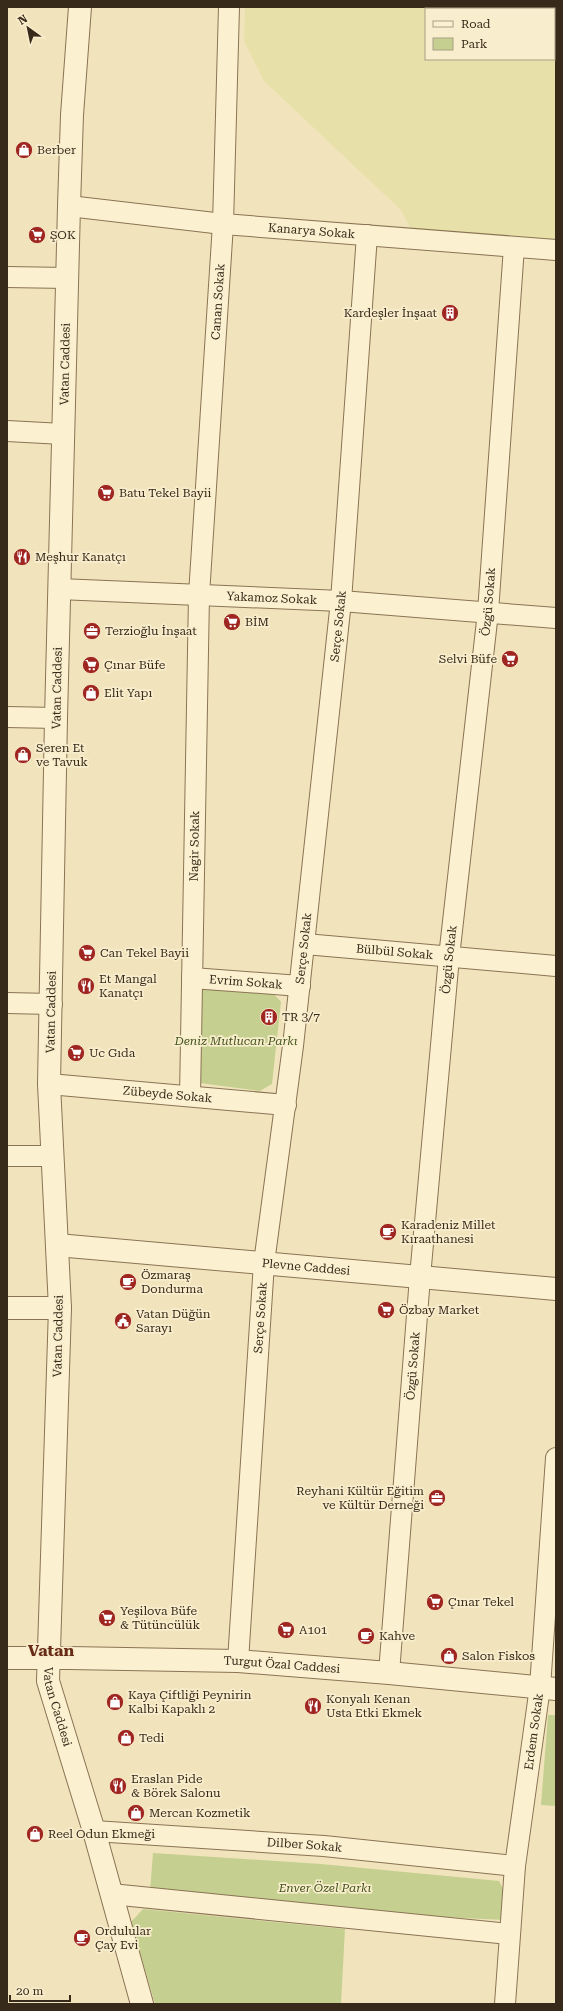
<svg xmlns="http://www.w3.org/2000/svg" width="563" height="2011" viewBox="0 0 563 2011" font-family="'Roboto Serif',serif">
<rect width="100%" height="100%" fill="#f1e4bc"/>
<path fill="#e7e0a9" fill-rule="evenodd" d="M 245,7 L 556,7 L 556,241 L 413,233 L 401,210 L 264,81 L 244,41 ZM 426,9 L 554,9 L 554,59 L 426,59 Z"/>
<g fill="#c5d090">
<polygon points="199,985 273,993 281,1002 272,1084 260,1091 192,1082"/>
<polygon points="548,1715 556,1715 556,1806 541,1805"/>
<polygon points="153,1853 321,1864 499,1881 508,1898 504,1920 323,1911 150,1891"/>
<polygon points="143,1909 345,1929 341,2004 155,2004 131,1922"/>
</g>
<g fill="none" stroke-linecap="round" stroke-linejoin="round">
<defs>
<g id="minor">
<path id="s1" d="M 69,206 L 223,224 L 556,250"/>
<polyline points="7,277 67,278"/>
<polyline points="7,431 63,434"/>
<path id="s2" d="M 59,589 L 341,601 L 556,618"/>
<polyline points="7,717 56,718"/>
<path id="s3" d="M 305,944 L 556,966"/>
<path id="s4" d="M 192,978 L 300,986"/>
<polyline points="7,1003 52,1004"/>
<path id="s5" d="M 49,1084 L 286,1105"/>
<path id="s6" d="M 190,1096 L 199,595 L 223,224 L 229,7"/>
<polyline points="7,1156 53,1156"/>
<path id="s7" d="M 238,1661 L 264,1263 L 293,1046 L 341,601 L 367,235"/>
<path id="s8" d="M 389,1673 L 420,1277 L 449,957 L 488,612 L 514,247"/>
<path id="s9" d="M 94,1831 L 324,1846 L 515,1866"/>
<polyline points="111,1894 509,1934"/>
<path id="s10" d="M 505,2004 L 515,1866 L 540,1687 L 556,1458"/>
</g>
<g id="tertiary">
<path id="s11" d="M 80,7 L 72,115 L 69,206 L 56,718 L 49,1084 L 60,1308 L 48,1681 L 94,1831 L 142,2004"/>
<path id="s12" d="M 57,1245 L 556,1289"/>
<polyline points="7,1308 60,1308"/>
<path id="s13" d="M 7,1658 L 69,1658 L 238,1661 L 389,1673 L 556,1689"/>
</g>
</defs>
<use href="#minor" stroke="#8a7354" stroke-width="22"/>
<use href="#tertiary" stroke="#8a7354" stroke-width="24"/>
<use href="#minor" stroke="#fbf1d0" stroke-width="20"/>
<use href="#tertiary" stroke="#fbf1d0" stroke-width="22"/>
</g>
<defs>
<symbol id="shop-disc" viewBox="-11 -11 22 22"><circle r="9.5" fill="#9e2520" stroke="#f8edcc"/><path d="M-5-2.5h2.3a2.7 3.5 0 0 1 5.4 0H5L5.5 6h-11ZM-1.5-2.5h3a1.5 2.3 0 0 0-3 0Z" fill="#fff"/></symbol>
<symbol id="supermarket-disc" viewBox="-11 -11 22 22"><circle r="9.5" fill="#9e2520" stroke="#f8edcc"/><path d="M-6-5.5h2.5l.6 2H6L4.5 2H-2.5L-4.4-4H-6ZM-1.5 3.2a1.3 1.3 0 1 0 .1 0ZM3 3.2a1.3 1.3 0 1 0 .1 0Z" fill="#fff"/></symbol>
<symbol id="building-disc" viewBox="-11 -11 22 22"><circle r="9.5" fill="#9e2520" stroke="#f8edcc"/><path d="M-4-6H4V6H1V3H-1V6H-4ZM-2.5-4.3h1.7v1.8h-1.7ZM.8-4.3h1.7v1.8H.8ZM-2.5-1h1.7V.8h-1.7ZM.8-1h1.7V.8H.8Z" fill="#fff"/></symbol>
<symbol id="restaurant-disc" viewBox="-11 -11 22 22"><circle r="9.5" fill="#9e2520" stroke="#f8edcc"/><path d="M-5-6h1v4h1v-4h1v4h1v-4h1v5L-1.5 .5V6h-2V.5L-5-1ZM5-6V6H3V1.5H1.5Q1.5-4 5-6Z" fill="#fff"/></symbol>
<symbol id="office-disc" viewBox="-11 -11 22 22"><circle r="9.5" fill="#9e2520" stroke="#f8edcc"/><path d="M-6-3h4V-5.5h4V-3h4V5H-6ZM-1-4.5V-3h2v-1.5ZM-6 0V1H6V0Z" fill="#fff"/></symbol>
<symbol id="cafe-disc" viewBox="-11 -11 22 22"><circle r="9.5" fill="#9e2520" stroke="#f8edcc"/><path d="M-5.5-4.5H6V0H3Q3 3.5 0 3.5H-2.5Q-5.5 3.5-5.5 0ZM3-3.2v2h1.7v-2ZM-6 4.5H4V6H-6Z" fill="#fff"/></symbol>
<symbol id="civic-disc" viewBox="-11 -11 22 22"><circle r="9.5" fill="#9e2520" stroke="#f8edcc"/><path d="M-.6-6.5H3V-4.5H.6V-3L4-1V1h2V6H-6V1h2V-1L-.6-3ZM-1.2 2.5V6h2.4V2.5Z" fill="#fff"/></symbol>
</defs>
<g fill-rule="evenodd">
<use href="#shop-disc" x="14" y="140" width="20" height="20"/>
<use href="#supermarket-disc" x="27" y="225" width="20" height="20"/>
<use href="#building-disc" x="440" y="303" width="20" height="20"/>
<use href="#supermarket-disc" x="96" y="483" width="20" height="20"/>
<use href="#restaurant-disc" x="12" y="547" width="20" height="20"/>
<use href="#supermarket-disc" x="222" y="612" width="20" height="20"/>
<use href="#office-disc" x="82" y="621" width="20" height="20"/>
<use href="#supermarket-disc" x="500" y="649" width="20" height="20"/>
<use href="#supermarket-disc" x="81" y="655" width="20" height="20"/>
<use href="#shop-disc" x="81" y="683" width="20" height="20"/>
<use href="#shop-disc" x="13" y="745" width="20" height="20"/>
<use href="#supermarket-disc" x="77" y="943" width="20" height="20"/>
<use href="#restaurant-disc" x="76" y="976" width="20" height="20"/>
<use href="#building-disc" x="259" y="1007" width="20" height="20"/>
<use href="#supermarket-disc" x="66" y="1043" width="20" height="20"/>
<use href="#cafe-disc" x="378" y="1222" width="20" height="20"/>
<use href="#cafe-disc" x="118" y="1272" width="20" height="20"/>
<use href="#supermarket-disc" x="376" y="1300" width="20" height="20"/>
<use href="#civic-disc" x="113" y="1311" width="20" height="20"/>
<use href="#office-disc" x="427" y="1488" width="20" height="20"/>
<use href="#supermarket-disc" x="425" y="1592" width="20" height="20"/>
<use href="#supermarket-disc" x="97" y="1608" width="20" height="20"/>
<use href="#supermarket-disc" x="276" y="1620" width="20" height="20"/>
<use href="#cafe-disc" x="356" y="1626" width="20" height="20"/>
<use href="#shop-disc" x="439" y="1646" width="20" height="20"/>
<use href="#shop-disc" x="105" y="1692" width="20" height="20"/>
<use href="#restaurant-disc" x="303" y="1696" width="20" height="20"/>
<use href="#shop-disc" x="116" y="1728" width="20" height="20"/>
<use href="#restaurant-disc" x="108" y="1776" width="20" height="20"/>
<use href="#shop-disc" x="126" y="1803" width="20" height="20"/>
<use href="#shop-disc" x="25" y="1824" width="20" height="20"/>
<use href="#cafe-disc" x="72" y="1928" width="20" height="20"/>
</g>
<g text-anchor="middle" dominant-baseline="central" stroke-width="3.5" stroke-linejoin="round" paint-order="stroke">
<g font-size="12" fill="#382a1a" stroke="#f8edcc" text-anchor="start">
<text x="37" y="150">Berber</text>
<text x="50" y="235">ŞOK</text>
<text x="437" y="313" text-anchor="end">Kardeşler İnşaat</text>
<text x="119" y="493">Batu Tekel Bayii</text>
<text x="35" y="557">Meşhur Kanatçı</text>
<text x="245" y="622">BİM</text>
<text x="105" y="631">Terzioğlu İnşaat</text>
<text x="497" y="659" text-anchor="end">Selvi Büfe</text>
<text x="104" y="665">Çınar Büfe</text>
<text x="104" y="693">Elit Yapı</text>
<text x="36" y="748">Seren Et<tspan x="36" dy="14">ve Tavuk</tspan></text>
<text x="100" y="953">Can Tekel Bayii</text>
<text x="99" y="979">Et Mangal<tspan x="99" dy="14">Kanatçı</tspan></text>
<text x="282" y="1017">TR 3/7</text>
<text x="89" y="1053">Uc Gıda</text>
<text x="401" y="1225">Karadeniz Millet<tspan x="401" dy="14">Kıraathanesi</tspan></text>
<text x="141" y="1275">Özmaraş<tspan x="141" dy="14">Dondurma</tspan></text>
<text x="399" y="1310">Özbay Market</text>
<text x="136" y="1314">Vatan Düğün<tspan x="136" dy="14">Sarayı</tspan></text>
<text x="424" y="1491" text-anchor="end">Reyhani Kültür Eğitim<tspan x="424" dy="14">ve Kültür Derneği</tspan></text>
<text x="448" y="1602">Çınar Tekel</text>
<text x="120" y="1611">Yeşilova Büfe<tspan x="120" dy="14">&amp; Tütüncülük</tspan></text>
<text x="299" y="1630">A101</text>
<text x="379" y="1636">Kahve</text>
<text x="462" y="1656">Salon Fiskos</text>
<text x="128" y="1695">Kaya Çiftliği Peynirin<tspan x="128" dy="14">Kalbi Kapaklı 2</tspan></text>
<text x="326" y="1699">Konyalı Kenan<tspan x="326" dy="14">Usta Etki Ekmek</tspan></text>
<text x="139" y="1738">Tedi</text>
<text x="131" y="1779">Eraslan Pide<tspan x="131" dy="14">&amp; Börek Salonu</tspan></text>
<text x="149" y="1813">Mercan Kozmetik</text>
<text x="48" y="1834">Reel Odun Ekmeği</text>
<text x="95" y="1931">Ordulular<tspan x="95" dy="14">Çay Evi</tspan></text>
</g>
<g font-size="12" fill="#382a1a" stroke="#f8edcc">
<text stroke="none"><textPath href="#s1" startOffset="244">Kanarya Sokak</textPath></text>
<text stroke="none"><textPath href="#s6" startOffset="795">Canan Sokak</textPath></text>
<text transform="translate(65 364) rotate(-89)">Vatan Caddesi</text>
<text stroke="none"><textPath href="#s2" startOffset="213">Yakamoz Sokak</textPath></text>
<text stroke="none"><textPath href="#s8" startOffset="1076">Özgü Sokak</textPath></text>
<text stroke="none"><textPath href="#s7" startOffset="1040">Serçe Sokak</textPath></text>
<text transform="translate(57 688) rotate(-89)">Vatan Caddesi</text>
<text stroke="none"><textPath href="#s6" startOffset="250">Nagir Sokak</textPath></text>
<text stroke="none"><textPath href="#s7" startOffset="716">Serçe Sokak</textPath></text>
<text stroke="none"><textPath href="#s3" startOffset="90">Bülbül Sokak</textPath></text>
<text stroke="none"><textPath href="#s8" startOffset="716">Özgü Sokak</textPath></text>
<text stroke="none"><textPath href="#s4" startOffset="54">Evrim Sokak</textPath></text>
<text transform="translate(51 1012) rotate(-89)">Vatan Caddesi</text>
<text stroke="none"><textPath href="#s5" startOffset="119">Zübeyde Sokak</textPath></text>
<text stroke="none"><textPath href="#s12" startOffset="250">Plevne Caddesi</textPath></text>
<text stroke="none"><textPath href="#s7" startOffset="344">Serçe Sokak</textPath></text>
<text transform="translate(58 1336) rotate(-89)">Vatan Caddesi</text>
<text stroke="none"><textPath href="#s8" startOffset="308">Özgü Sokak</textPath></text>
<text stroke="none"><textPath href="#s13" startOffset="275">Turgut Özal Caddesi</textPath></text>
<text stroke="none"><textPath href="#s11" startOffset="1702">Vatan Caddesi</textPath></text>
<text stroke="none"><textPath href="#s10" startOffset="274">Erdem Sokak</textPath></text>
<text stroke="none"><textPath href="#s9" startOffset="211">Dilber Sokak</textPath></text>
</g>
<g font-size="12" font-style="italic" fill="#46561f" stroke="#f8edcc">
<text x="236" y="1041">Deniz Mutlucan Parkı</text>
<text x="325" y="1888">Enver Özel Parkı</text>
</g>
<g font-size="16" font-weight="bold" fill="#682b16" stroke="#f8edcc">
<text x="51" y="1650">Vatan</text>
</g>
</g>
<rect width="563" height="2011" fill="none" stroke="#382a1a" stroke-width="16"/>
<rect x="425" y="8" width="130" height="52" fill="#f8edcc" stroke="#ab9f85"/>
<rect x="433" y="21" width="20" height="6" fill="#fbf1d0" stroke="#ab9f85"/>
<text x="461" y="28" font-size="12" fill="#382a1a">Road</text>
<rect x="433" y="38" width="20" height="12" fill="#c5d090" stroke="#ab9f85"/>
<text x="461" y="48" font-size="12" fill="#382a1a">Park</text>
<g transform="translate(28 28) rotate(327)" stroke="#f8edcc" stroke-width="3" paint-order="stroke">
<path d="M0-3L7 15L0 10L-7 15Z" fill="#382a1a"/>
<text y="-6" font-size="11" font-weight="bold" text-anchor="middle" fill="#382a1a">N</text>
</g>
<path d="M10 1995v6h60v-6" fill="none" stroke="#382a1a" stroke-width="2"/>
<text x="16" y="1995" font-size="12" fill="#382a1a" stroke="#f8edcc" stroke-width="3" paint-order="stroke">20 m</text>
</svg>
